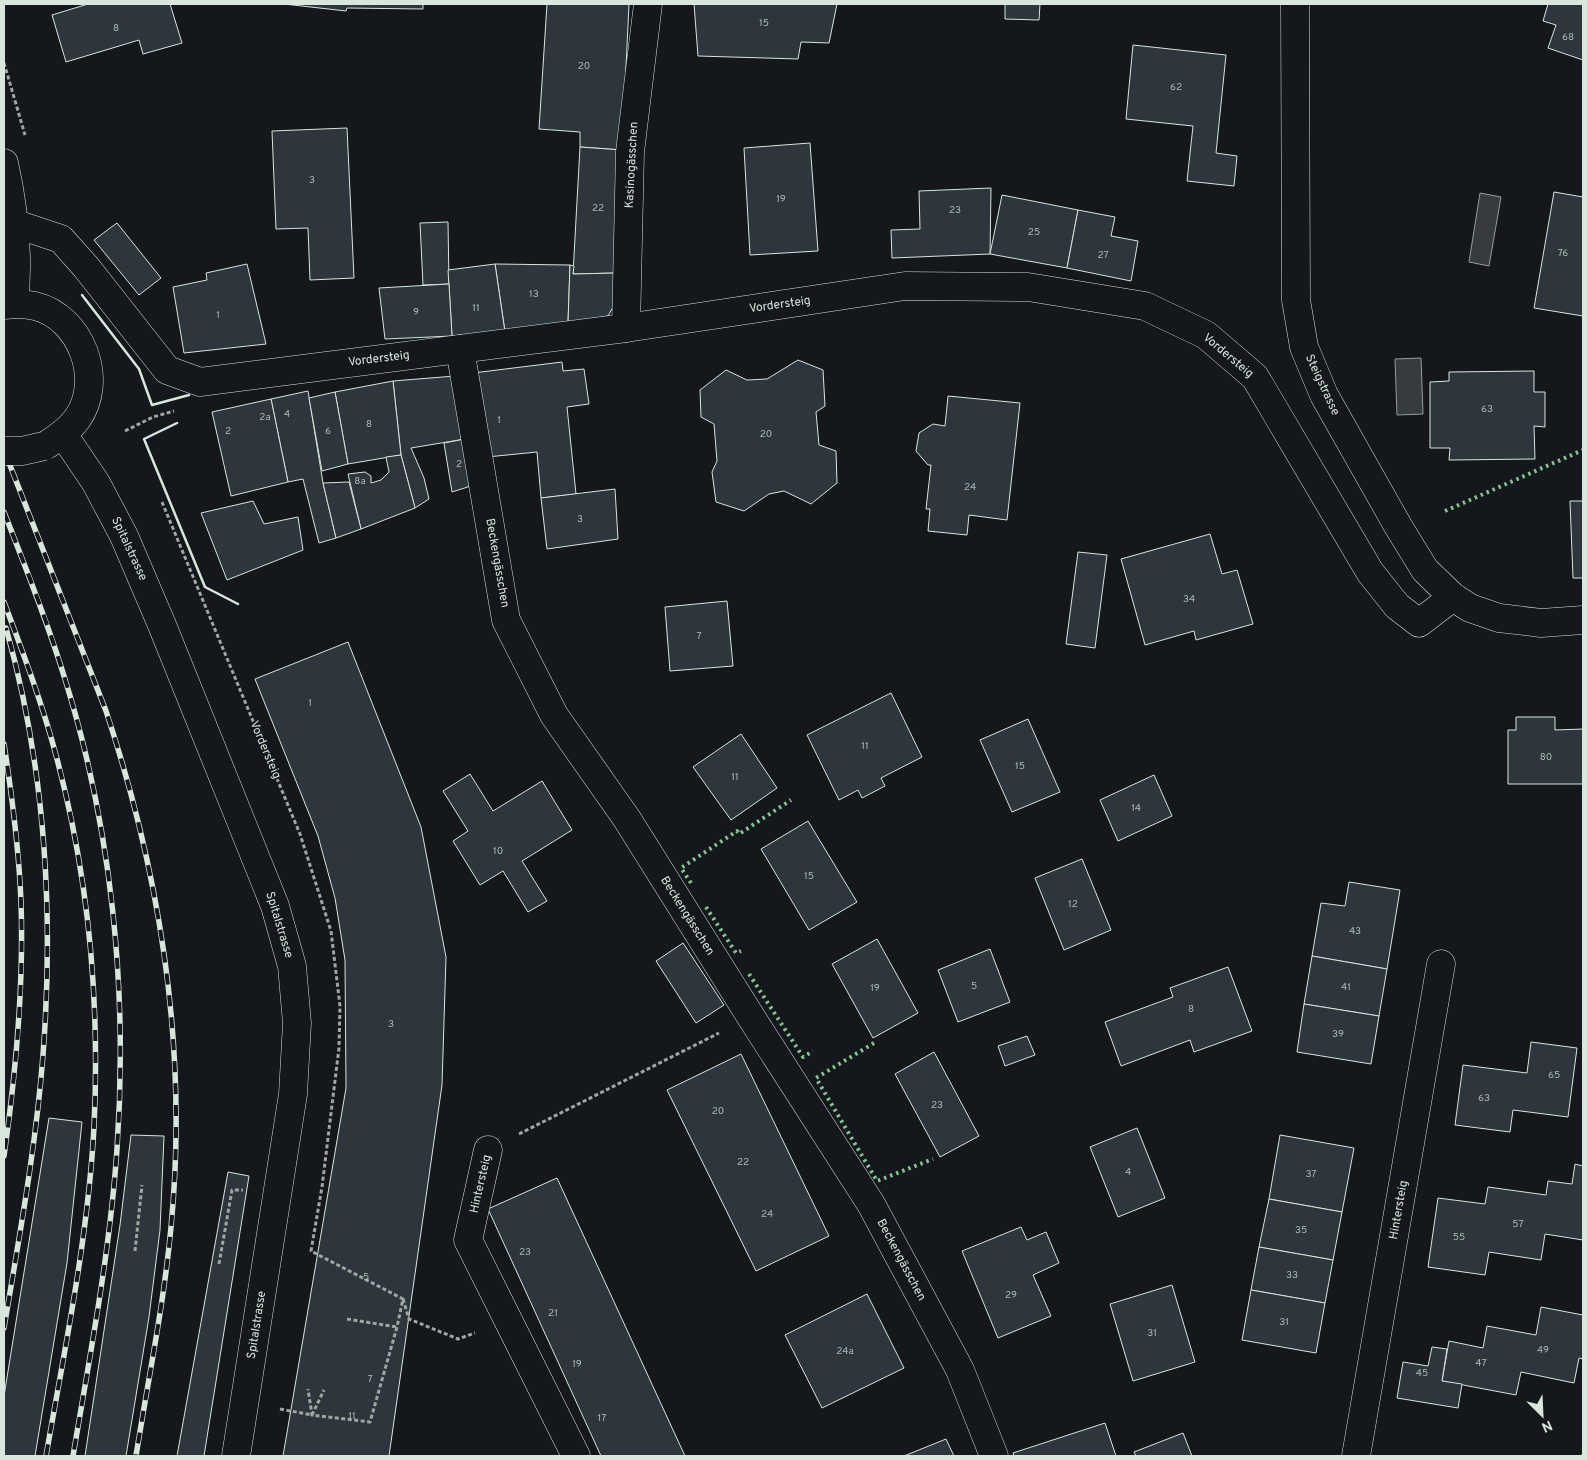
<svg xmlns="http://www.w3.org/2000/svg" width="1587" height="1460" viewBox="0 0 1587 1460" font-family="Overpass,sans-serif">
<rect width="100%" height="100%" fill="#14181c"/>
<g fill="#363b3e" stroke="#939e99">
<polygon points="1480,193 1501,197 1489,266 1469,262"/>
<polygon points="1421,358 1423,414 1397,415 1395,359"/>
</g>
<g fill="#2c363c" stroke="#d8e6dc">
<polygon points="88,4 170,4 182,43 143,54 139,40 66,62 52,15"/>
<polygon points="284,4 423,4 423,9 347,8 346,11"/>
<polygon points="547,4 629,4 622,150 580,147 580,132 539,129"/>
<polygon points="694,4 837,4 829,43 801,42 798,59 698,56"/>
<polygon points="1005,4 1040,4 1039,20 1005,19"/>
<polygon points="1548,4 1583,4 1583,60 1548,48 1556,25 1543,21"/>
<polygon points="1133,45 1226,55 1216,153 1237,156 1234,186 1187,181 1193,126 1126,119"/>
<polygon points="347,128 354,278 310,280 308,228 276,229 272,131"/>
<polygon points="810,143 818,251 750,255 744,148"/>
<polygon points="580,147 622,150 615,273 573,274"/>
<polygon points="991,188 990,254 892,258 891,230 920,229 919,191"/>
<polygon points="1554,192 1583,197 1583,316 1534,308"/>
<polygon points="1002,195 1078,210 1067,268 990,254"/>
<polygon points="1078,210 1115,217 1111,236 1138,241 1131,281 1067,268"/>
<polygon points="448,222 449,284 423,285 420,223"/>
<polygon points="117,223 161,278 139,295 94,240"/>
<polygon points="247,264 266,344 184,353 173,287 207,280 206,273"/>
<polygon points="495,264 570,265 568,323 505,332"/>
<polygon points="495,264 505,332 452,336 448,270"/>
<polygon points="570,265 574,266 573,274 615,273 613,307 608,316 568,323"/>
<polygon points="449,284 452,336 385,339 379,288"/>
<polygon points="798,360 823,370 825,406 816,412 819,445 836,451 837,483 811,504 784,491 769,494 744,511 716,502 712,472 717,461 714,424 701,417 700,390 726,370 747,380 767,379"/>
<polygon points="562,362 563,371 584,369 589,404 567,407 576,494 541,498 537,452 487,457 473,373"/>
<polygon points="1534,371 1534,392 1545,392 1545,427 1534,426 1535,459 1449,460 1450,448 1430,448 1430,382 1449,381 1449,372"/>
<polygon points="455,376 465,439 411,448 424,478 429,499 415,508 401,455 393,381"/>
<polygon points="393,381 401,455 348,464 335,392"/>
<polygon points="308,391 323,483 336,538 319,543 303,479 288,482 271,399"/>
<polygon points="335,392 348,464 322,471 309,398"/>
<polygon points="948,396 1020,403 1007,520 969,515 967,535 928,531 930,509 926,509 931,465 928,465 916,451 919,433 933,424 945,426"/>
<polygon points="271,399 288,482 231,496 212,412"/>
<polygon points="465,439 474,485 452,492 444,443"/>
<polygon points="401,455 415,508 361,529 348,474 365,472 371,476 371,483 381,480 389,472 386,457"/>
<polygon points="349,482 361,529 336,538 323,483"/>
<polygon points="615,489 618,539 547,549 541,498"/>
<polygon points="253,501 264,524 298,517 303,550 227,580 201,513"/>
<polygon points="1570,501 1583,501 1583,578 1573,578"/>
<polygon points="1210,534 1222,574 1237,570 1253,624 1196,640 1194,631 1145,645 1121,559"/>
<polygon points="1078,552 1107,555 1095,648 1066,644"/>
<polygon points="727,601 733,666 670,671 665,607"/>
<polygon points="348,642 421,827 446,957 442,1085 389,1456 283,1456 346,1088 345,960 335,898 318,836 255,679"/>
<polygon points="891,693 922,757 881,778 885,786 862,798 858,790 839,800 807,735"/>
<polygon points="1516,717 1555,717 1555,730 1583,729 1583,784 1508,784 1508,730 1516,730"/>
<polygon points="1028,719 1060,792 1012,812 980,740"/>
<polygon points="741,734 777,788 731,820 693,767"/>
<polygon points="470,774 493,811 542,781 572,830 522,861 547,901 528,912 503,871 480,885 453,841 468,831 443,791"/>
<polygon points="1154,775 1172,816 1118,841 1100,800"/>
<polygon points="808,821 857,902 809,930 761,849"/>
<polygon points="1082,859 1111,930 1064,950 1035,878"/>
<polygon points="1349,882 1400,890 1387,969 1312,956 1321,903 1345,906"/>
<polygon points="877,939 918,1013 873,1038 832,964"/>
<polygon points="683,943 724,1005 696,1023 656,961"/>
<polygon points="990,949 1010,1002 958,1022 938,970"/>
<polygon points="1312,956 1387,969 1379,1016 1304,1004"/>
<polygon points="1228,967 1252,1031 1194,1052 1190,1040 1121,1066 1105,1022 1173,997 1170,988"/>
<polygon points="1304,1004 1379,1016 1371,1064 1297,1052"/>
<polygon points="1027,1036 1035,1055 1005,1066 998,1046"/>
<polygon points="1531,1042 1577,1048 1568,1117 1513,1110 1510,1132 1455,1125 1463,1065 1527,1073"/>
<polygon points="934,1052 979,1136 940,1157 895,1074"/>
<polygon points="741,1054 829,1236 756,1271 667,1090"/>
<polygon points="49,1118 82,1122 67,1263 35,1456 4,1456 4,1396"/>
<polygon points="1137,1128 1165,1198 1118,1217 1090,1147"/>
<polygon points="131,1135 164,1136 160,1230 149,1317 126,1456 85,1456 120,1225"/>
<polygon points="1280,1135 1354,1148 1342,1212 1269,1199"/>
<polygon points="1575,1164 1583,1166 1583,1240 1545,1234 1541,1260 1489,1252 1485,1275 1428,1267 1438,1198 1485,1204 1488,1187 1546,1195 1548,1181 1572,1184"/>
<polygon points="228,1172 249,1176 204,1456 177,1456"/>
<polygon points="557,1178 685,1456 601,1456 488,1209"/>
<polygon points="1269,1199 1342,1212 1333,1260 1259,1247"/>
<polygon points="1021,1227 1027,1240 1046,1232 1059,1263 1033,1275 1051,1316 998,1338 962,1251"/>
<polygon points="1259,1247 1333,1260 1325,1303 1251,1290"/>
<polygon points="1172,1285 1195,1362 1133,1381 1110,1304"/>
<polygon points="1251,1290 1325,1303 1316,1353 1242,1340"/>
<polygon points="867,1294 904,1368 822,1408 785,1335"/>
<polygon points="1541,1307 1583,1315 1583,1359 1579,1358 1574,1383 1521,1372 1516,1395 1442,1381 1449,1341 1483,1348 1487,1326 1536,1335"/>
<polygon points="1432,1347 1447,1349 1442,1381 1462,1384 1458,1408 1397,1398 1403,1362 1428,1366"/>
<polygon points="1105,1423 1116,1456 1014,1456 1013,1453"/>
<polygon points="1183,1433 1192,1456 1136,1456 1134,1452"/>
<polygon points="946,1439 954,1456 904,1456"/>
</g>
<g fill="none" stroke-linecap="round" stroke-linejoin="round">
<defs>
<g id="minor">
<polyline points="13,223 61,239 86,267 167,370 200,382 626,328 905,286 1028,287 1145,306 1206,335 1255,377 1370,572 1397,606 1419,623 1453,597"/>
<polyline points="626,328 630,152 648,4"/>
<polyline points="460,349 506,620 554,715 627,819 751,1017 871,1204 960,1370 994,1456"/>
<polyline points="488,1150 468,1240 576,1456"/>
<polyline points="1356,1456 1441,964"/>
</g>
<g id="tertiary">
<polyline points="1295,4 1296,300 1304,347 1324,395 1398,526 1425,570 1453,597 1470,608 1499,618 1541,623 1583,620"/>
<path d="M 4,163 C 14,208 19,258 14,304"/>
</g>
<g id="secondary">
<path d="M 4,305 C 14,304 25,304 35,306 C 81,317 105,380 77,419 C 69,430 59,437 48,444"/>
<polyline points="63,434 96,483 124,536 162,625 275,906 292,966 297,1023 293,1094 236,1456"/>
</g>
</defs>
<use href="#minor" stroke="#d8e6dc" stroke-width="29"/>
<use href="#tertiary" stroke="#d8e6dc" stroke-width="29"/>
<use href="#secondary" stroke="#d8e6dc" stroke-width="29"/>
<g stroke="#9da8a2" stroke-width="3" stroke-dasharray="4 2.5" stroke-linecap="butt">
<polyline points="4,63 25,135"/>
<polyline points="125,431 153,417 174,411"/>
<polyline points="162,502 300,834 331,931 340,1006 339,1048 322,1187 311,1251 403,1299 397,1327 370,1422 312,1415 308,1389"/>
<polyline points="519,1134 719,1033"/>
<polyline points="135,1251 142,1185"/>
<polyline points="219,1264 232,1190 243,1190"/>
<polyline points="403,1299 409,1319 458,1339 475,1333"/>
<polyline points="347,1319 397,1327"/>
<polyline points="280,1409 312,1415 324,1390"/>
<polyline points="1581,1456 1583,1456"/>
</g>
<use href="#minor" stroke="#14181c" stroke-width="28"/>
<use href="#tertiary" stroke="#14181c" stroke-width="28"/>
<use href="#secondary" stroke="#14181c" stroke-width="28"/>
<defs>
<g id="rail">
<path d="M 4,450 L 106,711 C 161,877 188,1052 171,1227 C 164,1304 148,1380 136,1456"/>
<path d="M 4,512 C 25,566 47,620 64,676 C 112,828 128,991 117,1149 C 110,1252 90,1355 73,1456"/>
<path d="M 4,602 C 23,653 43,705 57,759 C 89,879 100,1003 94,1127 C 88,1238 65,1347 46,1456"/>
<path d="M 4,744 C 12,796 19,849 21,902 C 24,987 16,1072 4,1156"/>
<path d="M 4,1328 C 19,1238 36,1147 43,1055 C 54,912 45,766 6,628"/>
</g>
</defs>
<use href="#rail" stroke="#d8e6dc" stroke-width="5.5"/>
<use href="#rail" stroke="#14181c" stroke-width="4" stroke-dasharray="11" stroke-linecap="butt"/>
<defs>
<polyline id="secondary-bridge" points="4,451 22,451 44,446"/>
</defs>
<use href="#secondary-bridge" stroke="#d8e6dc" stroke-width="29" stroke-linecap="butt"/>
<use href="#secondary-bridge" stroke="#14181c" stroke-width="28"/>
<g stroke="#8ac095" stroke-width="4" stroke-dasharray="2.5 4" stroke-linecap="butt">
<polyline points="1445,511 1583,450"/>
<polyline points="691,883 681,868 737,831 739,834 791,800"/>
<polyline points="706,907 736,953 741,951"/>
<polyline points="749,974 803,1057 813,1051"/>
<polyline points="874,1043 816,1078 877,1181 933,1159"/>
</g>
<g stroke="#d8e6dc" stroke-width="2.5">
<polyline points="82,295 139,369 152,405 189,395"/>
<polyline points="177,423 144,439 205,587 238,604"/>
</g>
</g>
<g text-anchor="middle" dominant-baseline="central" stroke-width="4" stroke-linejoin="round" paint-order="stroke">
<g font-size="10" fill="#adbab4">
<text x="764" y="23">15</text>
<text x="116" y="28">8</text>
<text x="1568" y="37">68</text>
<text x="584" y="66">20</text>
<text x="1176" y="87">62</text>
<text x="312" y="180">3</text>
<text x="781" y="199">19</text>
<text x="598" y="208">22</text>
<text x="955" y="210">23</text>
<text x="1034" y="232">25</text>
<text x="1563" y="253">76</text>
<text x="1103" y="255">27</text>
<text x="534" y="294">13</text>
<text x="476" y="308">11</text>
<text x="416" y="312">9</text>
<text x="218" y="315">1</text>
<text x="1487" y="409">63</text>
<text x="287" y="414">4</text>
<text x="265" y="417">2a</text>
<text x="499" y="420">1</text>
<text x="369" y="424">8</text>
<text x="228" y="431">2</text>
<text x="328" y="431">6</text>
<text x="766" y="434">20</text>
<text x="459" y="464">2</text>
<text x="360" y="481">8a</text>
<text x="970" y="487">24</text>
<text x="580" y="519">3</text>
<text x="1189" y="599">34</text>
<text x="699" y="636">7</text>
<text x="310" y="703">1</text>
<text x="865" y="746">11</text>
<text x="1546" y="757">80</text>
<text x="1020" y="766">15</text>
<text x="735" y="777">11</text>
<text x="1136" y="808">14</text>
<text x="498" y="851">10</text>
<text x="809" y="876">15</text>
<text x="1073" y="904">12</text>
<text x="1355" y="931">43</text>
<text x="974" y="986">5</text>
<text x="1346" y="987">41</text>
<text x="875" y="988">19</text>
<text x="1191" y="1009">8</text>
<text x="391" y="1024">3</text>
<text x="1338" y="1034">39</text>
<text x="1554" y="1075">65</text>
<text x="1484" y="1098">63</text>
<text x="937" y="1105">23</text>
<text x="718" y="1111">20</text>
<text x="743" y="1162">22</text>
<text x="1128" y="1172">4</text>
<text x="1311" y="1174">37</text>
<text x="767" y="1214">24</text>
<text x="1518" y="1224">57</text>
<text x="1301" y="1230">35</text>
<text x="1459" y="1237">55</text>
<text x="525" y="1252">23</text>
<text x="1292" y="1275">33</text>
<text x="366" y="1277">5</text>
<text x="1011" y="1295">29</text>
<text x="553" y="1313">21</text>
<text x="1284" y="1322">31</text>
<text x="1152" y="1333">31</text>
<text x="1543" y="1350">49</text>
<text x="845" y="1351">24a</text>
<text x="1481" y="1363">47</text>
<text x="577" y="1364">19</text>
<text x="1422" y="1373">45</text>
<text x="370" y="1379">7</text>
<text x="352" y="1416">11</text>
<text x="602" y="1418">17</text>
</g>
<g font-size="12" fill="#d8e6dc" stroke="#14181c">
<text transform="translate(632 165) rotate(-87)">Kasinogässchen</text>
<text transform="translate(780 305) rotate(-8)">Vordersteig</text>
<text transform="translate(1228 356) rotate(40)">Vordersteig</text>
<text transform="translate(379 359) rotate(-7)">Vordersteig</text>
<text transform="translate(1322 385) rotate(65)">Steigstrasse</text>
<text transform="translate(129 549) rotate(65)">Spitalstrasse</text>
<text transform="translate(497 563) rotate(80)">Beckengässchen</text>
<text transform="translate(265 750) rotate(67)">Vordersteig</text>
<text transform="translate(687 916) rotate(58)">Beckengässchen</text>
<text transform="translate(279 925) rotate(73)">Spitalstrasse</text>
<text transform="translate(481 1184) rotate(-77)">Hintersteig</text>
<text transform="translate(1399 1210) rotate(-80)">Hintersteig</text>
<text transform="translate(901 1260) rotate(62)">Beckengässchen</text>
<text transform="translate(257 1325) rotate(-81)">Spitalstrasse</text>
</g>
</g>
<rect width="1587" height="1460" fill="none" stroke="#d8e6dc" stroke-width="10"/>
<g transform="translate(1542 1415) rotate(156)" stroke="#14181c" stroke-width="4" paint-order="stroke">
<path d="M0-4L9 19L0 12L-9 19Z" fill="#d8e6dc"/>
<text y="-8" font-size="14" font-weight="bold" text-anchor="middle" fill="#d8e6dc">N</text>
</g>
</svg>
